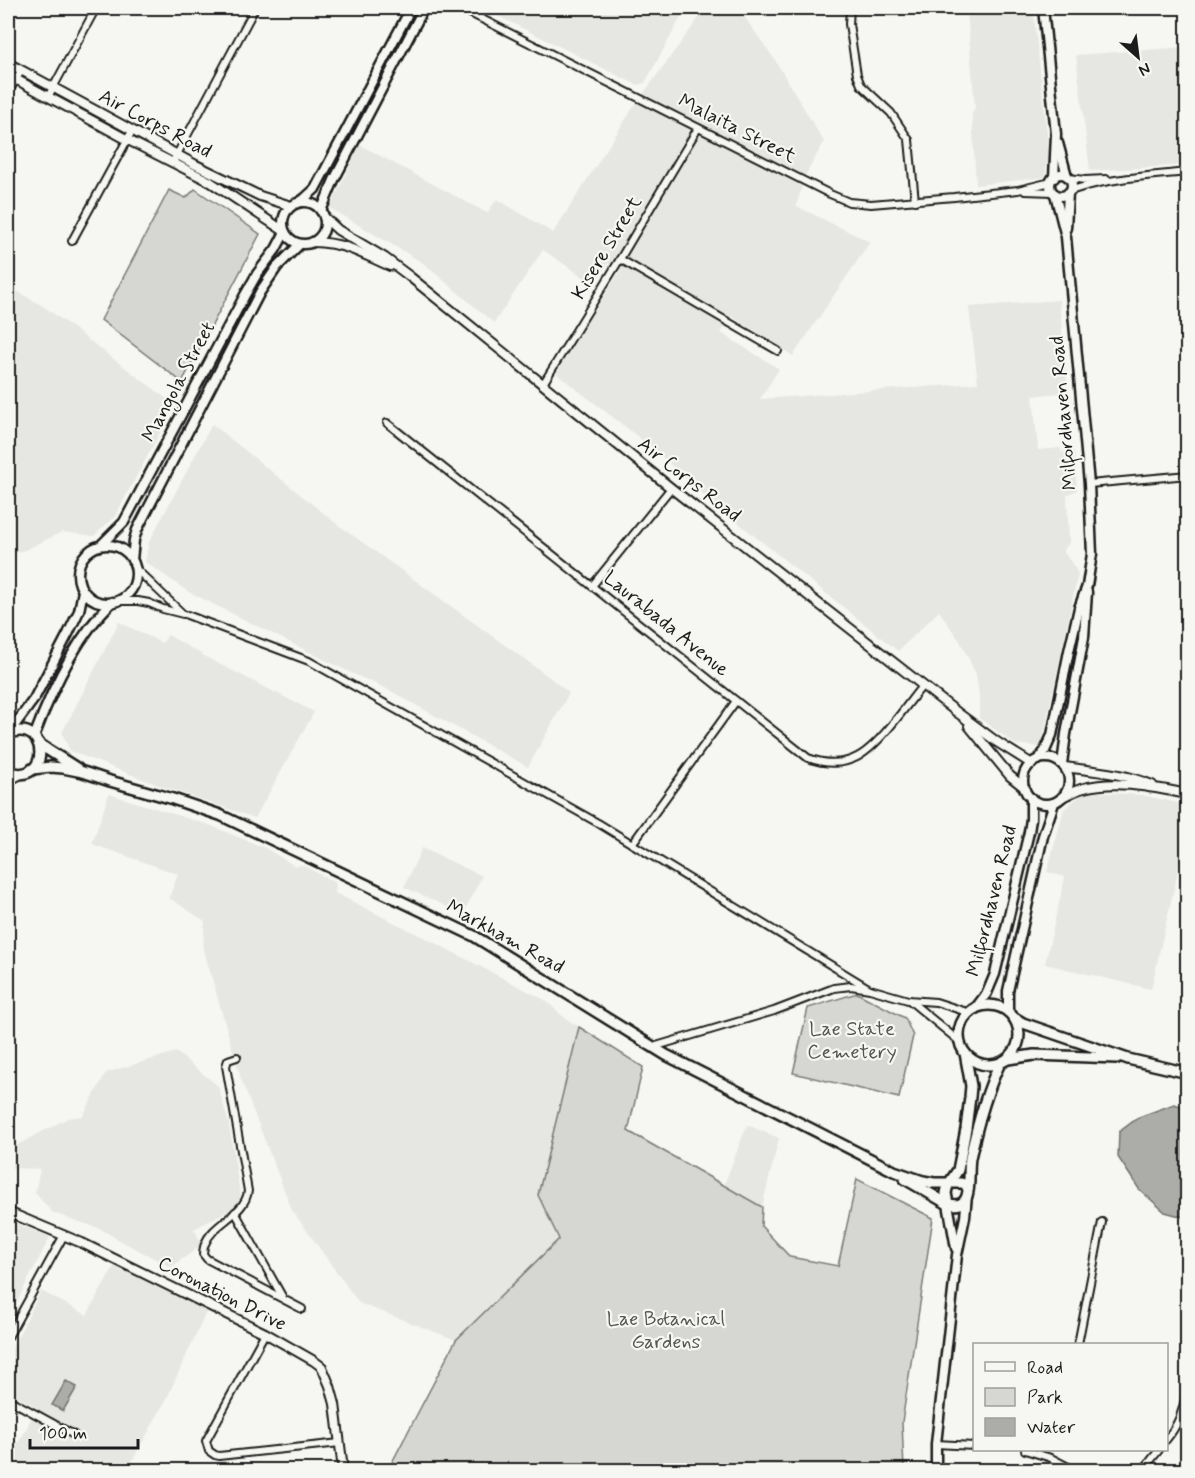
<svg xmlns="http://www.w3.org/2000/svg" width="1195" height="1478" viewBox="0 0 1195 1478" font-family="Mynerve,sans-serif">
<rect width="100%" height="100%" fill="#f6f6f2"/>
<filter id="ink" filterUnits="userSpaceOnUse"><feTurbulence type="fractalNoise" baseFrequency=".0167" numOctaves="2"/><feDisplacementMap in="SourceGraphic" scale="12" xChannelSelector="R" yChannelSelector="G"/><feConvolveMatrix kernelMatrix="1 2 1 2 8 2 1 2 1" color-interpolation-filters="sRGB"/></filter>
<g filter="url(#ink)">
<g fill="#e6e6e2">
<polygon points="482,8 686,8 645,83 637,85"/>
<polygon points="706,8 738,8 775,60 824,142 806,174 796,206 870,242 793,356 731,316 721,333 779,369 760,399 978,383 969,307 1059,300 1068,392 1033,396 1038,450 1061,448 1061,452 1074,451 1077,490 1067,495 1069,543 1063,551 1075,568 1078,574 1041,747 1015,744 979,718 979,695 976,674 960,641 939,611 898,651 711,501 650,446 557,374 565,357 618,274 621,272 608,263 594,284 543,250 494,323 423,263 330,208 360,145 487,213 497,199 553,233 633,108"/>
<polygon points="886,8 1033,8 1049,152 1045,177 976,185 972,114 975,107 967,11 887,17"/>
<polygon points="1187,47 1187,165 1090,171 1076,55"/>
<polygon points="8,286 46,308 175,405 115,516 94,536 62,532 25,550 8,555"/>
<polygon points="212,424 337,524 549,677 569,693 528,767 387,689 347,671 189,592 145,562 149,542"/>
<polygon points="119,622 162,643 168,635 215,662 314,712 255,818 153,783 70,751 62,733"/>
<polygon points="1098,792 1141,795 1187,805 1187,831 1151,989 1045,964 1065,877 1047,872 1064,809 1081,795"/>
<polygon points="109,794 209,825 265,848 295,866 302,865 336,883 335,893 433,942 545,1000 565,1018 579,1027 538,1195 559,1239 456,1340 359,1303 292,1210 242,1082 203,947 205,921 169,898 178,874 92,844"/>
<polygon points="422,848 482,876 463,914 404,887"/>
<polygon points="176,1052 218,1086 229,1124 241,1200 236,1206 194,1229 202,1245 171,1267 121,1241 101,1229 53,1213 35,1193 40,1169 8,1168 8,1150 68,1118 83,1116 106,1073"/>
<polygon points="747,1125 779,1138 762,1207 724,1185"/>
<polygon points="8,1220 50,1237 8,1319"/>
<polygon points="115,1265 207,1310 166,1400 127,1470 33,1470 8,1458 25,1432 36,1407 8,1391 8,1356 41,1291 87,1315"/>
</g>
<g fill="#d6d6d2" stroke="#797977" stroke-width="1.5">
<polygon points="195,189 260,234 182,382 101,320 169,190 186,198"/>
<polygon points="857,993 905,1018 913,1036 899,1098 793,1073 808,1008"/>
<polygon points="579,1027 643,1067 628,1131 762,1207 761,1226 790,1257 838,1266 857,1179 933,1218 902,1422 904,1470 388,1470 456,1340 559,1239 538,1195"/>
</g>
<g fill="#acaca9" stroke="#727271" stroke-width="1.5">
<polygon points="1174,1104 1187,1108 1187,1218 1165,1212 1139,1189 1118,1157 1119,1132 1139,1117"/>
<polygon points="66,1381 77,1387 63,1411 52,1405"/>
</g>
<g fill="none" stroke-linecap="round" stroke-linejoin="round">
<defs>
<g id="minor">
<polyline points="460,8 830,194 849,202 871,204 954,197 1018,190 1051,182"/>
<polyline points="850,8 849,24 857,75 861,85 891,113 909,140 915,201"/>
<polyline points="8,93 21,71"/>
<polyline points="48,97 96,8"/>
<polyline points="173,162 255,8"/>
<polyline points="1069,178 1085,180 1106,179"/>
<polyline points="1025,191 1053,192"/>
<path d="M 1070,191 C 1107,178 1149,176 1188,172"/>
<polyline points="72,241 132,131"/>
<polyline points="620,259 778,351"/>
<polyline points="543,384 620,259 698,128"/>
<path d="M 387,423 L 808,758 C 849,773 870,752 894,722 C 904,710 913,697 923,685"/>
<polyline points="1089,484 1188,475"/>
<polyline points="135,568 182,613"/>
<polyline points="592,586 671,488"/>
<polyline points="117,601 138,601 149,603 163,609 183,614"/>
<polyline points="187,615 309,661 598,823 870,989"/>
<polyline points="632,844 736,701"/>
<polyline points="909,1000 960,1042"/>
<polyline points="653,1047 774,1011 834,988 851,986 870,989 908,1000 936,1002 970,1013"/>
<path d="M 237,1057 L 228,1060 L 226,1066 L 248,1191 C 245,1215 213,1222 205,1244 C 204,1245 203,1253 203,1254 L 207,1259 L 302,1309"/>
<polyline points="235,1212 283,1298"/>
<polyline points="265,1333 206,1441 209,1451 215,1455 219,1456 340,1443"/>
<polyline points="8,1337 64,1235"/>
<polyline points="1078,1344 1102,1222"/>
<polyline points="8,1399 74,1435"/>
<path d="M 1166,1440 C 1181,1421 1182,1411 1188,1388"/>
<polyline points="936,1444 974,1446"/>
<polyline points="1025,1450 1051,1458 1074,1470"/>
<polyline points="1143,1470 1159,1450"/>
</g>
<g id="tertiary">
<polyline points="8,63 196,165 260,196 291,206"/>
<polyline points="8,75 128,140 209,181 284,231"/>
<polyline points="324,217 338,230 385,258 409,276 671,488 958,713 997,742 1032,764"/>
<path d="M 313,242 C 346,243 360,253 390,266"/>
<polyline points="969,726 1010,776 1025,788"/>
<path d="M 1064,767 C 1094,771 1124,773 1152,785"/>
<polyline points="8,781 21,774"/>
<path d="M 1062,797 C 1069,794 1076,790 1084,788 C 1117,779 1155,788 1188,794"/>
<polyline points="8,1212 82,1243 265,1333 314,1361 322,1367 330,1386 335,1404 343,1470"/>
</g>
<g id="secondary">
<polyline points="1043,8 1056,134 1054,178"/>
<polyline points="1058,143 1067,176"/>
<circle cx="1061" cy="185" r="11"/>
<circle cx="304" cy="223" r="21"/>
<polyline points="298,203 304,199 315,189 411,8"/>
<polyline points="321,211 334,180 424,8"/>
<polyline points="1066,228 1068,193"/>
<polyline points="101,545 124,522 245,295 257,274 276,249 285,232"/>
<circle cx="107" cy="574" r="29"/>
<polyline points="132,560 134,540 137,530 260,292 277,267 300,244"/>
<polyline points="9,733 34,699 68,634 79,611 83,591"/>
<path d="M 34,737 C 51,691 76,637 112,602"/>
<circle cx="1046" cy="781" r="23"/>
<polyline points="1038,760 1045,751 1052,735 1069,651 1079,608 1087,586 1092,554 1089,484 1066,237 1055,194"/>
<polyline points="1062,764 1066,734 1084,637 1087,592"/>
<polyline points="975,1009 987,993 995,974 1029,832 1031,819 1031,798"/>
<polyline points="1008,1012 1008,991 1043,836 1054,803"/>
<polyline points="948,1204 956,1248"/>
<polyline points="936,1470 936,1444 957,1255 965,1217 967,1195"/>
</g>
<g id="primary">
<path d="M 8,734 C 50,716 51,788 8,771"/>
<polyline points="38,743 48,750 78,769"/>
<polyline points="32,769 51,767 63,768 83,772 110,781 173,799 220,815 474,936 666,1055 894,1171 923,1181 934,1183 961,1183 965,1184 968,1189"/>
<circle cx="989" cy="1035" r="30"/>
<polyline points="1013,1017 1023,1023 1128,1059 1188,1073"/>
<polyline points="1008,1059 1034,1055 1117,1058"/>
<path d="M 905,1179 L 948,1204 C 955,1205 961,1206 965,1200 C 971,1192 968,1169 970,1158 C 977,1126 986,1092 1000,1063"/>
<polyline points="948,1204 946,1193 948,1185 958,1170 966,1129 970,1097 971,1086 965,1053"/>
</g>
</defs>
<use href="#minor" stroke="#1c1c1c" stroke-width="10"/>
<use href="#tertiary" stroke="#1c1c1c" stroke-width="12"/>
<use href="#secondary" stroke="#1c1c1c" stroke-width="13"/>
<use href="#primary" stroke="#1c1c1c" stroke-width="14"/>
<use href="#minor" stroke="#f6f6f2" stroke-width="6"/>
<use href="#tertiary" stroke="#f6f6f2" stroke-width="8"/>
<use href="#secondary" stroke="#f6f6f2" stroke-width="8"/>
<use href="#primary" stroke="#f6f6f2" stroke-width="9"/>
</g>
</g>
<g text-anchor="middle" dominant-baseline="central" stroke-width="4.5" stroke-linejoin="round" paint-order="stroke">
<g font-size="20" fill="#1c1c1c" stroke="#f6f6f2">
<text transform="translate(155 124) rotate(28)">Air Corps Road</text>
<text transform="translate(737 129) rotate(27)">Malaita Street</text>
<text transform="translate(607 248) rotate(-59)">Kisere Street</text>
<text transform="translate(179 382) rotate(-62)">Mangola Street</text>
<text transform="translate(1064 413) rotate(-95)">Milfordhaven Road</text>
<text transform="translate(689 480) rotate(38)">Air Corps Road</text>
<text transform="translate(666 624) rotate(39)">Laurabada Avenue</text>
<text transform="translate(992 901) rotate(-76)">Milfordhaven Road</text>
<text transform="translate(505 937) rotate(29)">Markham Road</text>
<text transform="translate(222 1294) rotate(27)">Coronation Drive</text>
</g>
<g font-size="20" fill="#545453" stroke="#f6f6f2">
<text x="852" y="1029">Lae State<tspan x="852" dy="23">Cemetery</tspan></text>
<text x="666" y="1319">Lae Botanical<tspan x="666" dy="23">Gardens</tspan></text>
</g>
</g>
<rect width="1195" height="1478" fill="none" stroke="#f6f6f2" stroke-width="30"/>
<rect x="15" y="15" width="1165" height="1448" fill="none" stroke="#1c1c1c" stroke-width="2" filter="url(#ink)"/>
<rect x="973" y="1343" width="195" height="108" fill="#f6f6f2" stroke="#9f9f9c" stroke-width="1.5"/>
<rect x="985" y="1362" width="30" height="9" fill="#f6f6f2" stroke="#9f9f9c" stroke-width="1.5"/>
<text x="1027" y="1373" font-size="18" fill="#1c1c1c">Road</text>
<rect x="985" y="1388" width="30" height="18" fill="#d6d6d2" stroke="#9f9f9c" stroke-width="1.5"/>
<text x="1027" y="1403" font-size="18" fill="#1c1c1c">Park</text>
<rect x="985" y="1418" width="30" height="18" fill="#acaca9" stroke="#9f9f9c" stroke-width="1.5"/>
<text x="1027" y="1433" font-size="18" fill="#1c1c1c">Water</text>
<g transform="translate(1138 57) rotate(152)" stroke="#f6f6f2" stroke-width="4.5" paint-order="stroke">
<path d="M0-4.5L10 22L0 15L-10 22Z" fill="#1c1c1c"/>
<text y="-9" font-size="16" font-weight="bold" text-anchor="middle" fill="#1c1c1c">N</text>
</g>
<path d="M30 1439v9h108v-9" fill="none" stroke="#1c1c1c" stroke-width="3"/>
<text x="39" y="1439" font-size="18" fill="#1c1c1c" stroke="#f6f6f2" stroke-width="4.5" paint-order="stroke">100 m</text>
</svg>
